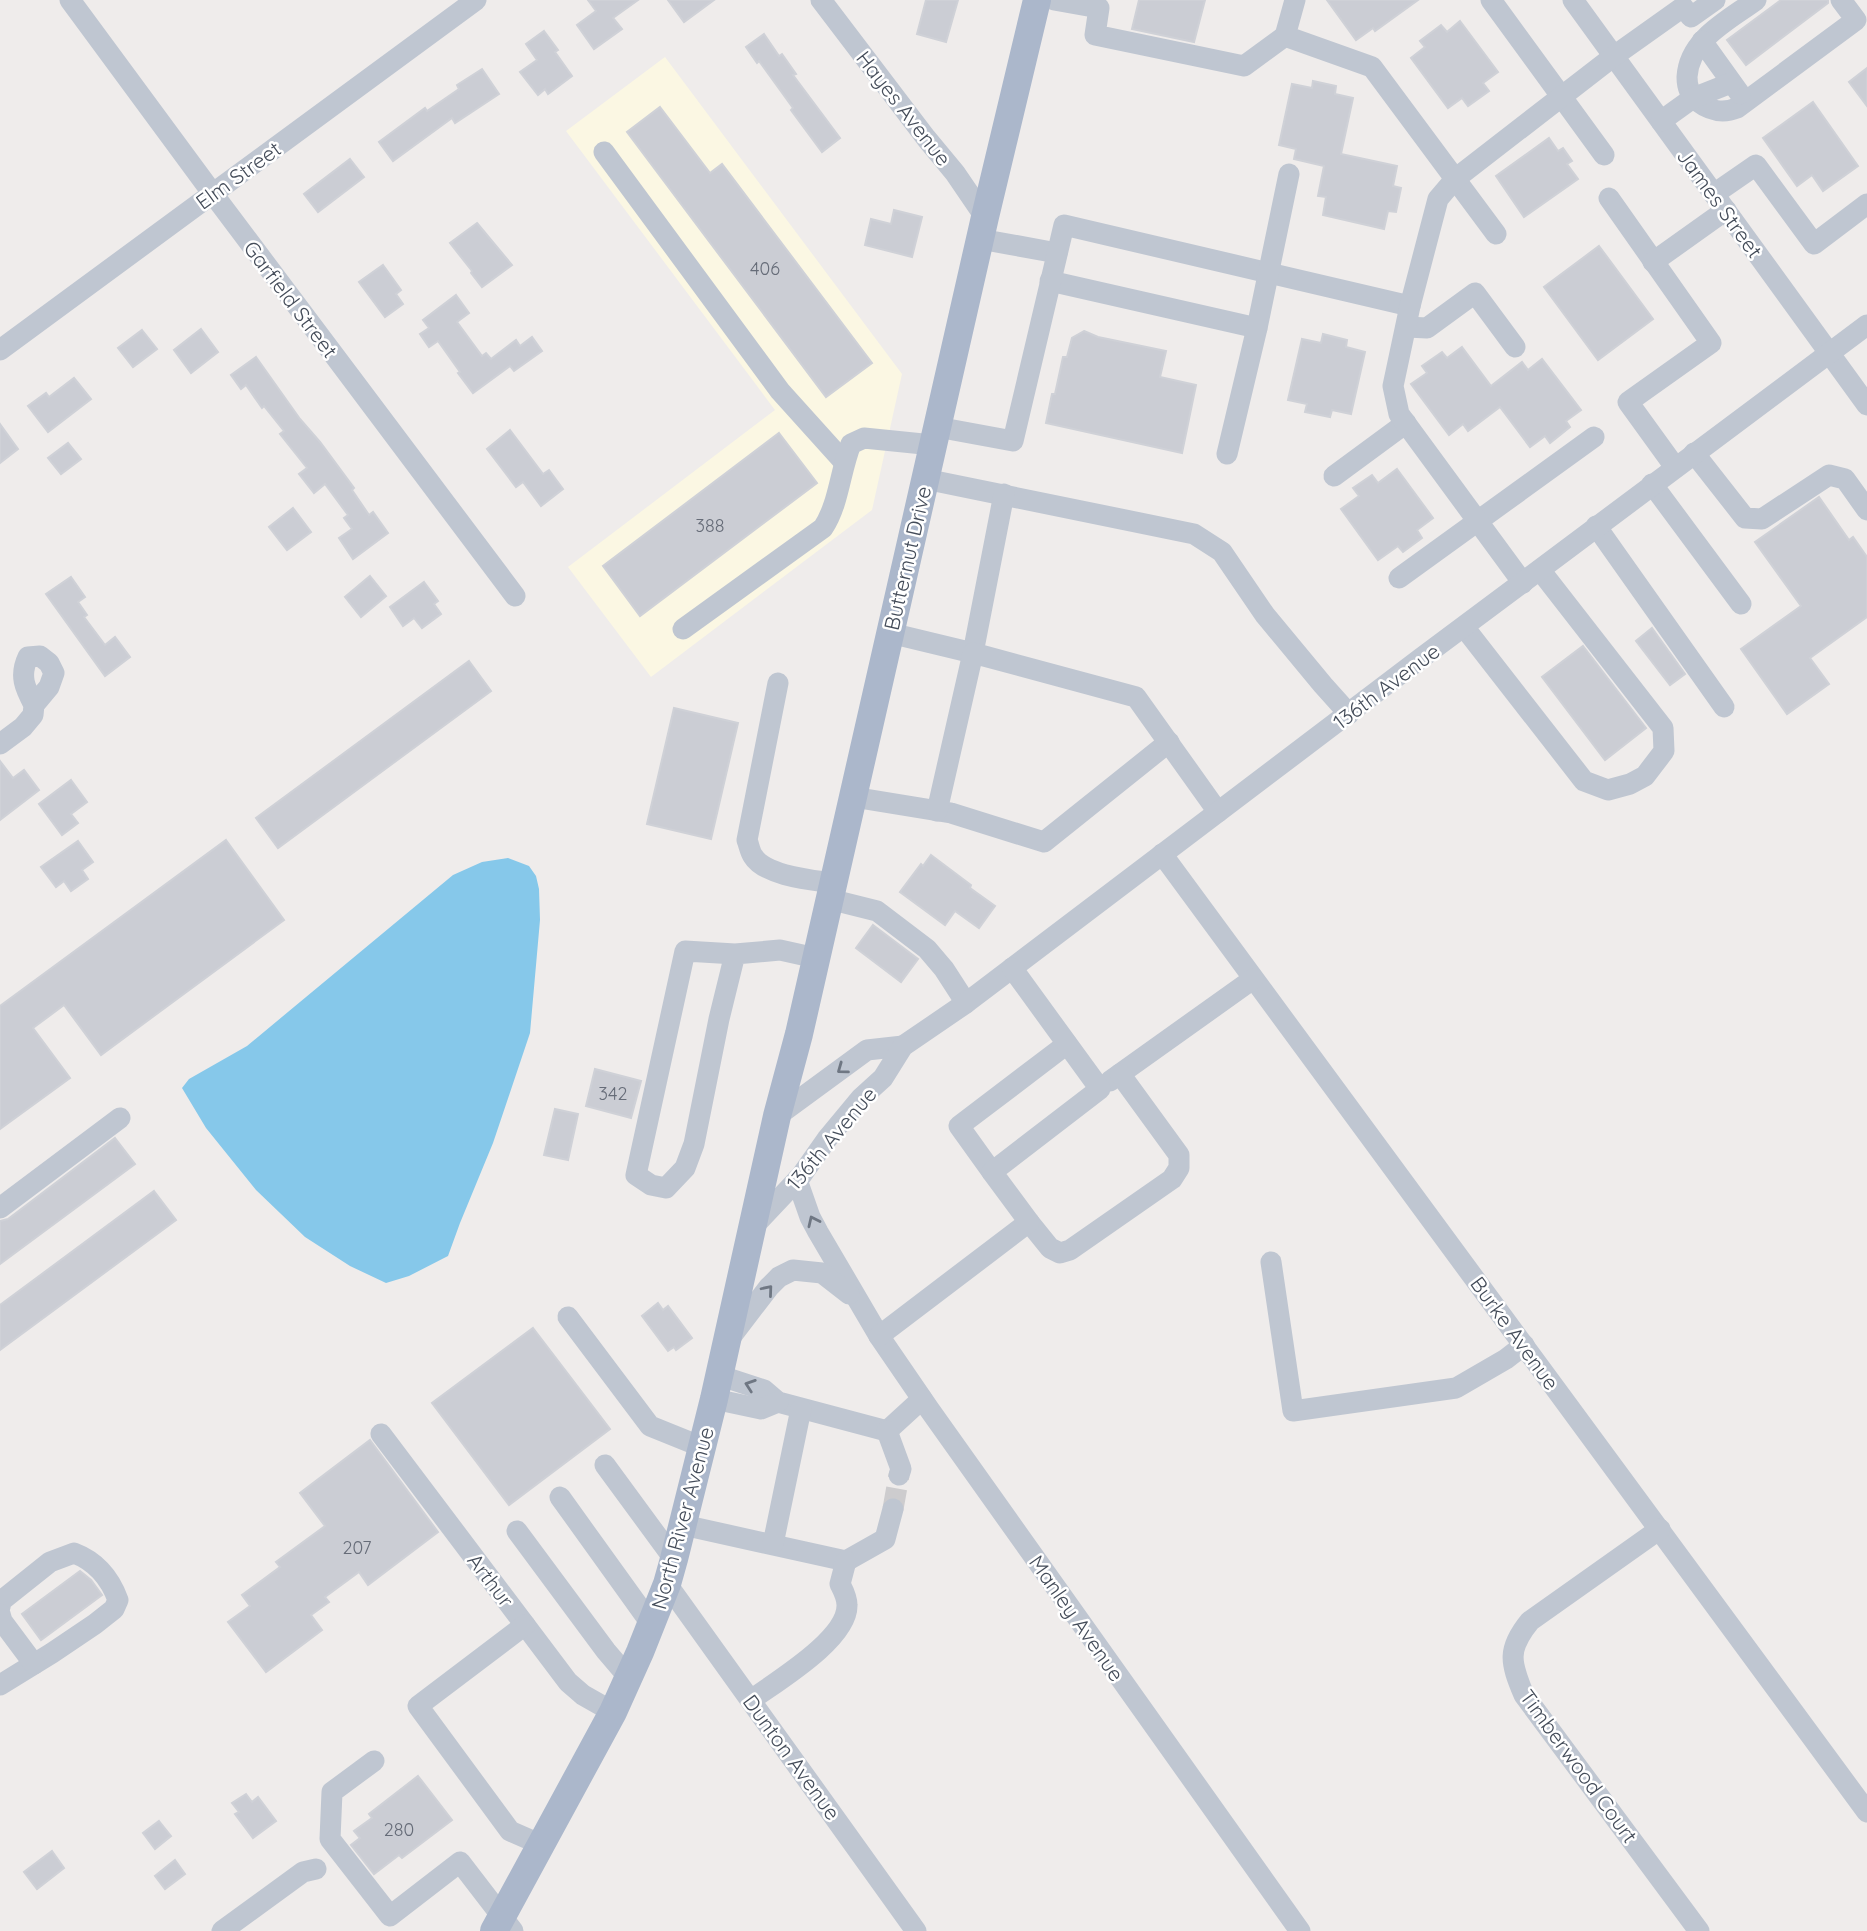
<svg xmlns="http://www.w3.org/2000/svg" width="1867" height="1931" viewBox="0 0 1867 1931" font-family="Quicksand,sans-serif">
<rect width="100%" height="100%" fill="#efeceb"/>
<polygon fill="#fbf7e3" points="665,57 902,374 872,510 651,677 568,567 775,410 566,131"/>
<polygon fill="#86c8ea" points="508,858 529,866 536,876 539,889 540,920 530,1033 493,1143 460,1223 448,1256 409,1276 386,1283 350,1266 305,1237 256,1190 206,1128 182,1088 189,1079 247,1046 453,875 482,862"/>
<g fill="#cbcdd4" stroke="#cfd1d7" stroke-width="2">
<polygon points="588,0 638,0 613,18 622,29 594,49 577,25 596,11"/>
<polygon points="668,0 714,0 684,22"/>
<polygon points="926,0 958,0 946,42 917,34"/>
<polygon points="1139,0 1205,0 1194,42 1132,29"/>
<polygon points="1327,0 1418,0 1375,31 1373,28 1356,40"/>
<polygon points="1781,0 1828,0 1828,3 1746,65 1727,40"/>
<polygon points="1460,21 1498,72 1483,83 1489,91 1468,106 1462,98 1448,108 1411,58 1425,47 1420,41 1441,25 1447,32"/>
<polygon points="544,31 558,50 555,52 572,76 548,94 545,89 538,95 520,72 537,60 526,44"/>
<polygon points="764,34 779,56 782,54 796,74 793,75 840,138 822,152 791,110 793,108 759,61 757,63 746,47"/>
<polygon points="1867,68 1867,106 1849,82"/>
<polygon points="482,69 499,94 455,123 452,118 393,161 379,142 425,108 427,111 459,89 457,85"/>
<polygon points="1313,81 1336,86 1335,94 1353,98 1341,154 1397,166 1393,186 1401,188 1396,212 1388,211 1384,229 1323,215 1326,197 1318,196 1324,166 1294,159 1296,149 1279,145 1292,84 1312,88"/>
<polygon points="1813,102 1858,166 1823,191 1812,175 1797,186 1763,138"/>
<polygon points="660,107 710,173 722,164 872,363 826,397 627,132"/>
<polygon points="1549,138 1558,151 1563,148 1572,161 1567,164 1578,179 1524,217 1496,176"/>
<polygon points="350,159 364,177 318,212 304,194"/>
<polygon points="894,210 922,217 912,257 865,245 871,219 891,224"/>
<polygon points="477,223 512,265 482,287 471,273 472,271 450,243"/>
<polygon points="1599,246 1653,319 1598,360 1544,287"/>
<polygon points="383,265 401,290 396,294 403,304 385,317 359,282"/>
<polygon points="456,295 469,313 457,322 482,356 486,353 491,359 516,340 520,346 532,337 542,351 514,371 510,366 473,393 458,373 460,372 438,341 429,347 420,334 429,328 423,320"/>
<polygon points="201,329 218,352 191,373 174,350"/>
<polygon points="142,330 157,349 133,367 118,348"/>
<polygon points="1084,331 1098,337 1166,351 1160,377 1196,385 1182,453 1046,423 1052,394 1055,394 1063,357 1067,357 1072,338"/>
<polygon points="1323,334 1347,340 1346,347 1365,352 1351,414 1332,410 1330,417 1305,412 1307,404 1288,400 1302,339 1321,343"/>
<polygon points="1462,347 1491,386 1522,362 1528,370 1542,359 1581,410 1566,421 1570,427 1550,443 1545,436 1530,447 1500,407 1468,431 1463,424 1449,435 1411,384 1427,373 1422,366 1442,352 1447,358"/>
<polygon points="256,357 300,419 320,442 354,488 352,490 369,515 373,512 388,533 353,559 339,538 352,529 344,518 348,515 325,484 314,493 299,474 307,468 280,434 284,431 264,406 262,408 246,385 241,389 231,375"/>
<polygon points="74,378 91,399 48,432 28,406 46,393 49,397"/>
<polygon points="0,424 18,449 0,463"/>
<polygon points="510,430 543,474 549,470 563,489 541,506 523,482 516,487 487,449"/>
<polygon points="779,433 817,483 640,616 603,566"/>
<polygon points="68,443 81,459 61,474 48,458"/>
<polygon points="1397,469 1433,518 1417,530 1422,538 1403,552 1398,546 1378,560 1341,509 1359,496 1353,488 1372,475 1378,483"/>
<polygon points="1819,497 1849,540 1853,537 1867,557 1867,617 1810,658 1829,684 1787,714 1741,649 1801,606 1755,542"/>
<polygon points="293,508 311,532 287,550 269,527"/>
<polygon points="370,576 386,596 361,617 345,597"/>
<polygon points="71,577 85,597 78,602 87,615 84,617 105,645 115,637 130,657 105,676 46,594"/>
<polygon points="424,582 438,601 434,604 441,614 422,628 414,618 403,626 390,607"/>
<polygon points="1652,628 1685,674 1670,685 1636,641"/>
<polygon points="1583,646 1646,728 1605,760 1542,677"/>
<polygon points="469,661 491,691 278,848 256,818"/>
<polygon points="674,708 738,723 711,839 647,824"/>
<polygon points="0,761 13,778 24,770 39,790 0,820"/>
<polygon points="71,780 87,802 71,814 78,823 62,835 39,804"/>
<polygon points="226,840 284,920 101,1055 64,1005 33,1028 70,1078 0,1129 0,1006"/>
<polygon points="78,841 93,862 82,870 88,879 71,891 64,881 56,887 41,867"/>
<polygon points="931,855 971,885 970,888 995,906 979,928 955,911 945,925 900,892 921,864 923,866"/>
<polygon points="873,925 918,959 901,982 856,948"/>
<polygon points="595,1069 641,1081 631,1118 586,1106"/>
<polygon points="555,1109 578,1114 568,1160 544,1155"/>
<polygon points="115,1138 135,1164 0,1264 0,1221 8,1219"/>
<polygon points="154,1191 176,1220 0,1350 0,1305"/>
<polygon points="658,1303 663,1310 668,1306 692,1338 676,1350 674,1347 668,1351 642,1316"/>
<polygon points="533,1328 610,1429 509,1505 432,1403"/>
<polygon points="370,1440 438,1532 368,1585 359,1572 325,1597 329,1602 311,1615 322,1630 266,1672 228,1622 250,1606 242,1595 280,1567 276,1562 325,1526 300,1493"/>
<polygon points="80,1571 91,1580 102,1595 41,1640 22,1614"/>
<polygon points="418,1776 452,1820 402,1858 399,1855 374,1874 351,1845 360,1838 354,1831 372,1818 369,1814"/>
<polygon points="246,1794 252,1802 258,1797 276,1821 253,1838 235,1814 239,1812 232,1803"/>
<polygon points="159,1821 171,1836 155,1849 143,1833"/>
<polygon points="52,1851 64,1868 37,1889 24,1872"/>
<polygon points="175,1860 185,1874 165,1889 155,1876"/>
</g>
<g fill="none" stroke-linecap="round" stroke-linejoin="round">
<polyline stroke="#cdccce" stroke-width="21" stroke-dasharray="21 10" stroke-linecap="butt" points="893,1509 899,1475"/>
<g stroke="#bfc6d1" stroke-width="21">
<polyline points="70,0 213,194 515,596"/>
<polyline points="821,0 926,138 955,173 985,217"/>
<polyline points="1054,0 1099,8 1095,35 1244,66 1285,36"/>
<polyline points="1295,0 1285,36 1372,67 1496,234"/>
<polyline points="1491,0 1604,155"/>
<polyline points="1573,0 1867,405"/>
<path d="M 1756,0 C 1729,20 1689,39 1687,77 C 1687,86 1690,95 1697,101 C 1710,111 1722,114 1737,108 L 1856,20 L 1841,0"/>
<polyline points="1702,41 1740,94"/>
<polyline points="1661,121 1693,98 1731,83"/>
<polyline points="604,152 780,391 844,462"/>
<polyline points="1714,194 1756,165 1814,244 1867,204"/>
<polyline points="1609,198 1711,343 1628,402 1675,467"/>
<polyline points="980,239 1057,253"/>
<polyline points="1653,262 1726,210"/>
<polyline points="1050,281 1257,328"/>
<polyline points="1407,327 1427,328 1475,293 1515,347"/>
<polyline points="0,350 476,0"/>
<polyline points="937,427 1013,441 1064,225 1410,306"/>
<polyline points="1694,453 1745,518 1762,519 1829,475 1845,479 1867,510"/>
<polyline points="1227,454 1257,328 1289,174"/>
<polyline points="1334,476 1406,423"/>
<polyline points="925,479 1194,534 1222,552 1265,615 1323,685 1349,714"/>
<polyline points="1652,484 1741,604"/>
<polyline points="1596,526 1724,707"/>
<polyline points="1399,578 1594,437"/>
<polyline points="1523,583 1399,414 1393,386 1410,306 1438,199 1455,179 1614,56 1683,7 1691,17 1715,0"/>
<polyline points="1464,627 1584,781 1608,790 1630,784 1645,776 1664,751 1663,728 1540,570"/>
<path d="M 683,629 L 823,528 C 839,504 840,471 851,444 L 864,438 L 933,445"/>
<polyline points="890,633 973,653 1004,494"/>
<path d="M 778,683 L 747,840 C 749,845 750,852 753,856 C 765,876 812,880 833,883"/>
<path d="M 0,744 L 23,727 L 33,715 L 34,705 L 49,687 L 54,673 L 49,663 L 40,656 L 28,657 C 19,676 25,688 34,705"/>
<polyline points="853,797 951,813 1044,842 1169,742"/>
<polyline points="937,811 973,653 1136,697 1218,812"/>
<polyline points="1162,854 1867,1812"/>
<polyline points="829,899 877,911 927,949 944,969 966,1003"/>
<polyline points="735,954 719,1019 694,1144 685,1168 666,1188 651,1185 636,1175 685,951 735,954 780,950 816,958"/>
<polyline points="1110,1081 1253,979"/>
<polyline points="777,1116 867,1050 903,1046"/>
<polyline points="992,1172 959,1126 1067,1044"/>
<polyline points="797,1180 810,1217 818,1232 879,1336 929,1409 1300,1931"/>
<polyline points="0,1208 120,1118"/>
<polyline points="1029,1222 1050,1248 1060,1253 1070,1250 1172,1179 1179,1168 1179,1155 1120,1074"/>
<path d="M 753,1227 L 801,1176 L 827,1139 L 861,1098 L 883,1078 L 903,1046 L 966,1003 C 1265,775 1565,549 1867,325"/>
<polyline points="1271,1262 1293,1411 1456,1388 1506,1359 1524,1345"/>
<polyline points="568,1317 650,1426 702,1447"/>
<polyline points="879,1336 1029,1222 992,1172 1100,1089 1012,968"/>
<polyline points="730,1338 769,1287 779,1277 793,1270 822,1273 849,1294"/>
<polyline points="718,1375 764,1390 778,1402 887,1431"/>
<polyline points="714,1399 761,1409 778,1402"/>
<polyline points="887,1431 922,1399"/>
<polyline points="887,1431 901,1469 899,1475"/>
<polyline points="381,1434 568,1682 583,1695 613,1712"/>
<polyline points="605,1465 674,1559"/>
<polyline points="560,1497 652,1625"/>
<polyline points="683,1525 846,1561 885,1539 893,1509"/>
<path d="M 1660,1529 L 1530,1621 C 1507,1649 1510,1662 1524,1695 L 1699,1931"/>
<polyline points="517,1531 606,1651 629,1678"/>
<polyline points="773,1544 801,1409"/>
<polyline points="667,1584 916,1931"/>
<path d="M 0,1607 L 1,1601 L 50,1562 L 74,1553 C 95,1561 110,1578 118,1600 L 114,1609 L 95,1624 L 52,1653 L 0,1685"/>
<polyline points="0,1614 2,1621 34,1664"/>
<polyline points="525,1625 418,1706 510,1831 542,1845"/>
<path d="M 751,1700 C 777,1681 848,1639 847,1605 C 847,1597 843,1590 840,1584 L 846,1561"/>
<polyline points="374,1761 332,1792 330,1839 390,1916 460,1862 513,1931"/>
<polyline points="222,1931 303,1872 316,1869"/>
</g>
<polyline stroke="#abb7cb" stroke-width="28" points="494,1931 613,1712 640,1652 667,1584 674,1559 714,1399 777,1116 799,1034 985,217 1037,0"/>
</g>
<defs><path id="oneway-chevron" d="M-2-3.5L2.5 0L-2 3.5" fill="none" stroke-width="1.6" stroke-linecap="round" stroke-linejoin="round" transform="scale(1.75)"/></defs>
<g stroke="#6f7783">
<use href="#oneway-chevron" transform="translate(842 1069) rotate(144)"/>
<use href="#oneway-chevron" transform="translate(813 1221) rotate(-115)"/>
<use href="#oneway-chevron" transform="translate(768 1290) rotate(-50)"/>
<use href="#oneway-chevron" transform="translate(750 1385) rotate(-161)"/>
</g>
<g text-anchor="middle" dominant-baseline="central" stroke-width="5" stroke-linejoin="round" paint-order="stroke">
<g font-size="18" fill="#666c78">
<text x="765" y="268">406</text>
<text x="710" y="525">388</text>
<text x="613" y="1093">342</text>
<text x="357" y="1547">207</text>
<text x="399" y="1829">280</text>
</g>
<g font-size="21" fill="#444c59" stroke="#fff">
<text transform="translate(904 108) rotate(52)">Hayes Avenue</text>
<text transform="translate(238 175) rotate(-36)">Elm Street</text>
<text transform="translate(1720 203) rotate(54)">James Street</text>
<text transform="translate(291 299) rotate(53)">Garfield Street</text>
<text transform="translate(907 558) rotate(-77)">Butternut Drive</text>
<text transform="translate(1386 686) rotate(-37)">136th Avenue</text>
<text transform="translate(831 1138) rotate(-50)">136th Avenue</text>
<text transform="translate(1515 1333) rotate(54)">Burke Avenue</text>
<text transform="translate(682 1518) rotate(-75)">North River Avenue</text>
<text transform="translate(491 1580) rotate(53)">Arthur</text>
<text transform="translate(1077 1618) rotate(55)">Manley Avenue</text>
<text transform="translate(792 1757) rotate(54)">Dunton Avenue</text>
<text transform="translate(1579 1766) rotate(54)">Timberwood Court</text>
</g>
</g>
</svg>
